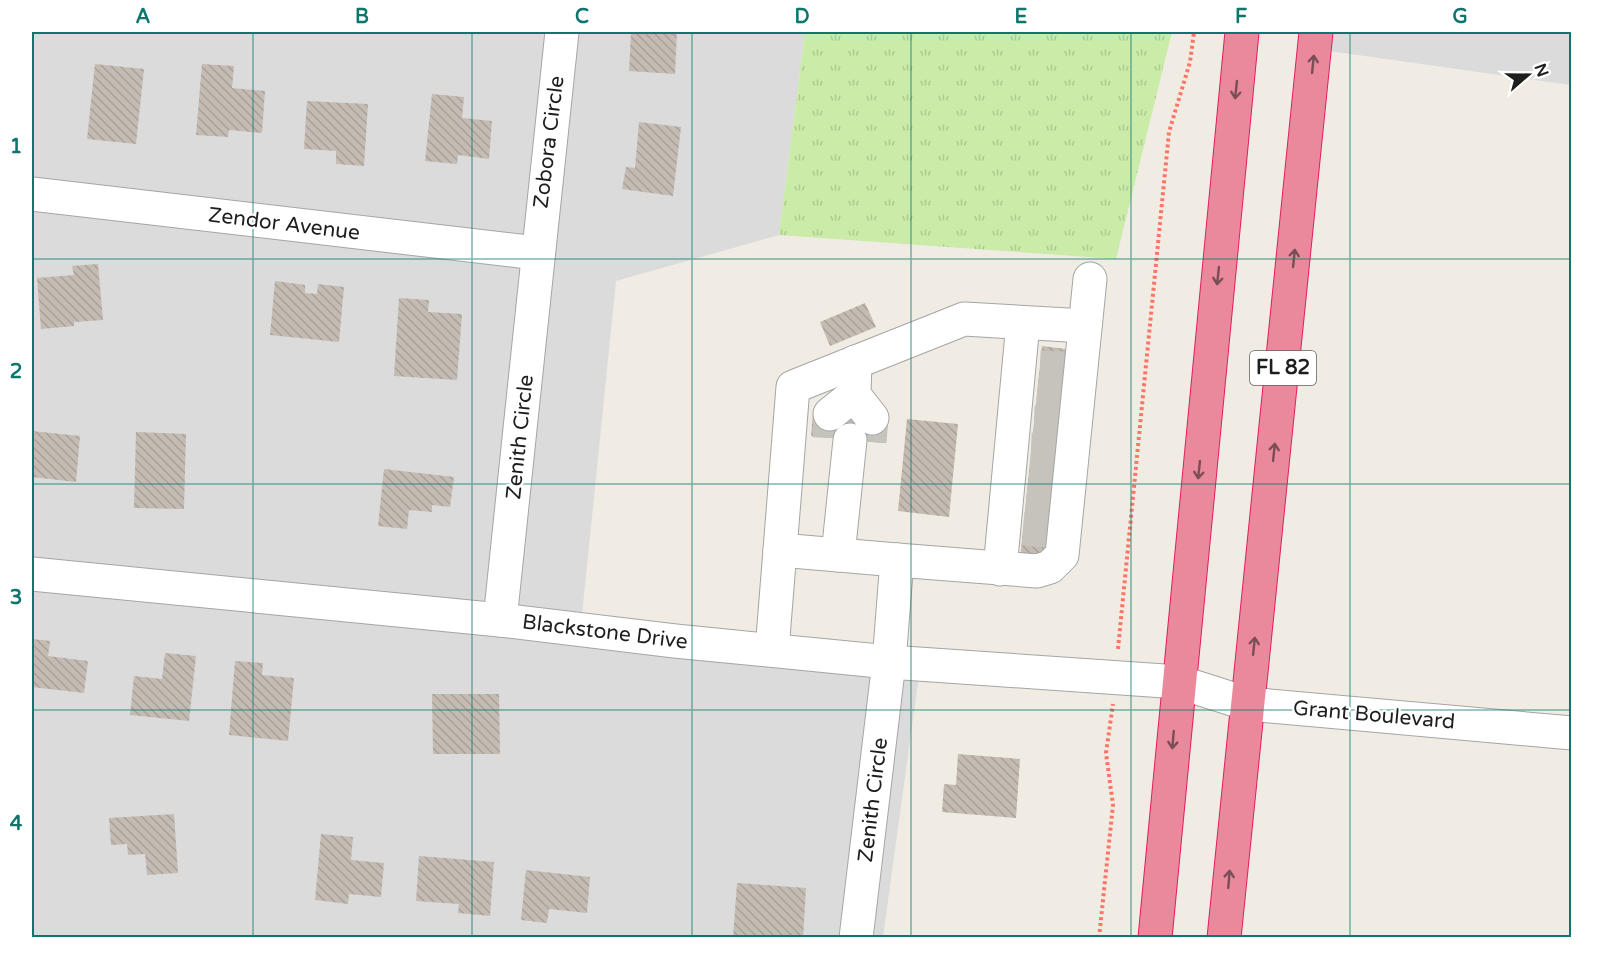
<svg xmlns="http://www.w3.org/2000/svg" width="1603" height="969" viewBox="0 0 1603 969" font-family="'Varela Round',sans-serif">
<defs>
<pattern id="grass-tufts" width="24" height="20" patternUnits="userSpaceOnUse" patternTransform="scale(1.5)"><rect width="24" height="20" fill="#caeca8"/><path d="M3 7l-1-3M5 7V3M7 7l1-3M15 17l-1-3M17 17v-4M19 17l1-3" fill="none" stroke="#adca90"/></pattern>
<pattern id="building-back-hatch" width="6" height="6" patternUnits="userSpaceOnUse" patternTransform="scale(1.5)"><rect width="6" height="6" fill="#c4bbb3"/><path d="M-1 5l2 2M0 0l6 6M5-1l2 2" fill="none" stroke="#a8a09a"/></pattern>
</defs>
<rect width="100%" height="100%" fill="#f0ece4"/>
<g fill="#dcdbdb">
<polygon points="32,32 805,32 779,235 616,281 580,635 920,668 883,937 32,937"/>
<polygon points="1331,32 1571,32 1571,85 1329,51"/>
</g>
<polygon fill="url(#grass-tufts)" points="805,32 1172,32 1116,259 779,235"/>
<g fill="url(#building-back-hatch)">
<polygon points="631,32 677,32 675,74 629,71"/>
<polygon points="95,64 144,69 136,144 87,139"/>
<polygon points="202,64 234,66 232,88 265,91 262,133 229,130 228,137 196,135"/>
<polygon points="432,94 464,97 462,118 492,121 489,159 458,155 457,164 425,161"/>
<polygon points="307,101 368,104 364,166 336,164 336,151 304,149"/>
<polygon points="639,122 681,127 673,196 622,189 626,167 635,168"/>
<polygon points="98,264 103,320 74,322 74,326 41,329 37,278 74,275 72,266"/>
<polygon points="275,281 305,285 305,293 317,294 318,284 344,287 339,342 270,335"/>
<polygon points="399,298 429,300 428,312 462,314 457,380 394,376"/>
<polygon points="865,303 876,327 830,346 820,322"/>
<polygon points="1042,346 1066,349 1044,561 1020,559"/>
<polygon points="813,412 886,419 884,443 811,436"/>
<polygon points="907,419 958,424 949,517 898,511"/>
<polygon points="32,431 80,436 76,482 32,477"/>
<polygon points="136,432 186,434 184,509 134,508"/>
<polygon points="384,469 454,477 450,507 432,505 432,512 409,510 407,529 378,526"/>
<polygon points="32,639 50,641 48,656 88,661 84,693 32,687"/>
<polygon points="165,653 196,656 189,721 130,715 134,676 162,679"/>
<polygon points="235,661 263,663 262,675 294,678 288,741 229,735"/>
<polygon points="432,694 499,694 500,754 433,754"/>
<polygon points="958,754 1020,759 1016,818 942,812 944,784 956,785"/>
<polygon points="174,814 178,873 147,875 145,854 128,855 127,844 111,845 109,818"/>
<polygon points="321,834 353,837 351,860 384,863 381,897 349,894 348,904 315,900"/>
<polygon points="419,856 494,862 490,916 458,913 459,904 416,901"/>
<polygon points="526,870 590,877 587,913 549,909 547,923 521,920"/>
<polygon points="737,883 806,888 803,938 733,938"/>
</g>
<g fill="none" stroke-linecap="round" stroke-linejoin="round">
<g stroke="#c6c3bc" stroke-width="33" stroke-dasharray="33 16" stroke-linecap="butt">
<polyline points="1040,367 1064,368"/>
<polyline points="1037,395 1061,397"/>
<polyline points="1034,422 1059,423"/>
<polyline points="829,438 830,414"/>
<polyline points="870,442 872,418"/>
<polyline points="1031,449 1056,450"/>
<polyline points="1029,476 1053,478"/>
<polyline points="1026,503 1050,505"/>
<polyline points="1023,529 1047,531"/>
</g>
<defs>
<g id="minor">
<polyline points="32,194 537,253"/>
<polyline points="855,362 854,395 872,418"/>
<polyline points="830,414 854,395"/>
<polyline points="780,550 897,560"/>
<polyline points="838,555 850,440"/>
<polyline points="1000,569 1023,323"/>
<polyline points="32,574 500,620 675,641 889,662 1179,682 1248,704 1572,733"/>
<path d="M 500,620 C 521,424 540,227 562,32"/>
<polyline points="772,650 793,387 964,319 1085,326"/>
<polyline points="856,938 889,662 897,560 1037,571 1050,567 1062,555 1090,279"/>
</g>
<g id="highway">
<polyline points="1155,938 1242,32"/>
<polyline points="1224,938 1316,32"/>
</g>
</defs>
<use href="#minor" stroke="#a5a5a5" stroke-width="35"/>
<use href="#highway" stroke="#e11e63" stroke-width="35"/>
<g stroke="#fe7466" stroke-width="4" stroke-dasharray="3 3" stroke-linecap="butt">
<polyline points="1118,649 1169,132 1190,62 1194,32"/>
<polyline points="1099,938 1113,805 1106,753 1113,704"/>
</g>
<use href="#minor" stroke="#fff" stroke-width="33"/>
<use href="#highway" stroke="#ea899c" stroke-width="33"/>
</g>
<defs><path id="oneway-shaft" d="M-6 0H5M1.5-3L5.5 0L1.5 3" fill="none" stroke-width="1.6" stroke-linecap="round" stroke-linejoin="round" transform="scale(1.5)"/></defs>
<g stroke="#7a4e57">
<use href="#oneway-shaft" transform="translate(1313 64) rotate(-84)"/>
<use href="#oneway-shaft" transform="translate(1236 90) rotate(96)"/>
<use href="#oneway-shaft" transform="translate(1294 258) rotate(-84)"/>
<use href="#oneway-shaft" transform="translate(1218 276) rotate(96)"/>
<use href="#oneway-shaft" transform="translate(1274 452) rotate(-84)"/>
<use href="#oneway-shaft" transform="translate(1199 470) rotate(96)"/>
<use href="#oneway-shaft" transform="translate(1254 646) rotate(-84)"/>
<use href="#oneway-shaft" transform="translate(1173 740) rotate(95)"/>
<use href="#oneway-shaft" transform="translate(1229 879) rotate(-85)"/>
</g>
<path fill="none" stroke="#0f766e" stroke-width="1.5" stroke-opacity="0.55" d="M 253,32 L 253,938M 472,32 L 472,938M 692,32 L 692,938M 911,32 L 911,938M 1131,32 L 1131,938M 1350,32 L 1350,938M 32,259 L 1572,259M 32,484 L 1572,484M 32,710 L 1572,710"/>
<g text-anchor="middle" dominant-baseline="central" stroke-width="4.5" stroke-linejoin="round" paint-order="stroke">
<rect fill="#fff" stroke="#626262" stroke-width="1.5" x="1250" y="351" width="66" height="34" rx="4.5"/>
<g font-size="20" font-weight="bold" fill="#1e1e1e">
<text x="1283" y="368">FL 82</text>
</g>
<g font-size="21" fill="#1e1e1e" stroke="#fff">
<text transform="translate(549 142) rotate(-83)">Zobora Circle</text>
<text transform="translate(284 224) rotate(7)">Zendor Avenue</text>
<text transform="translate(520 437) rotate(-84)">Zenith Circle</text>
<text transform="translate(605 632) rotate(7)">Blackstone Drive</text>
<text transform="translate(1374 715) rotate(5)">Grant Boulevard</text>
<text transform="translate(873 800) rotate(-83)">Zenith Circle</text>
</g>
</g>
<rect width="1603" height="969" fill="none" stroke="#ffffff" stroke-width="66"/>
<g transform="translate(1528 75) rotate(70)" stroke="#ffffff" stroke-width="4.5" paint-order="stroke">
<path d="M0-4.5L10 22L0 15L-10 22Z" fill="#1e1e1e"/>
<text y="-9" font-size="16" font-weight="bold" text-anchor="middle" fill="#1e1e1e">N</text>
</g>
<rect x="33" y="33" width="1537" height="903" fill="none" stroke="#0f766e" stroke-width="2"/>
<g font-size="20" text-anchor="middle" font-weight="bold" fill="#0f766e">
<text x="143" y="23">A</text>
<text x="362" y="23">B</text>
<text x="582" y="23">C</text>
<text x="802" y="23">D</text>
<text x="1021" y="23">E</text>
<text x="1241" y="23">F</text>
<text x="1460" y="23">G</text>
<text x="16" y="153">1</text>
<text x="16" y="378">2</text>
<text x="16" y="604">3</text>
<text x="16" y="830">4</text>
</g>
</svg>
